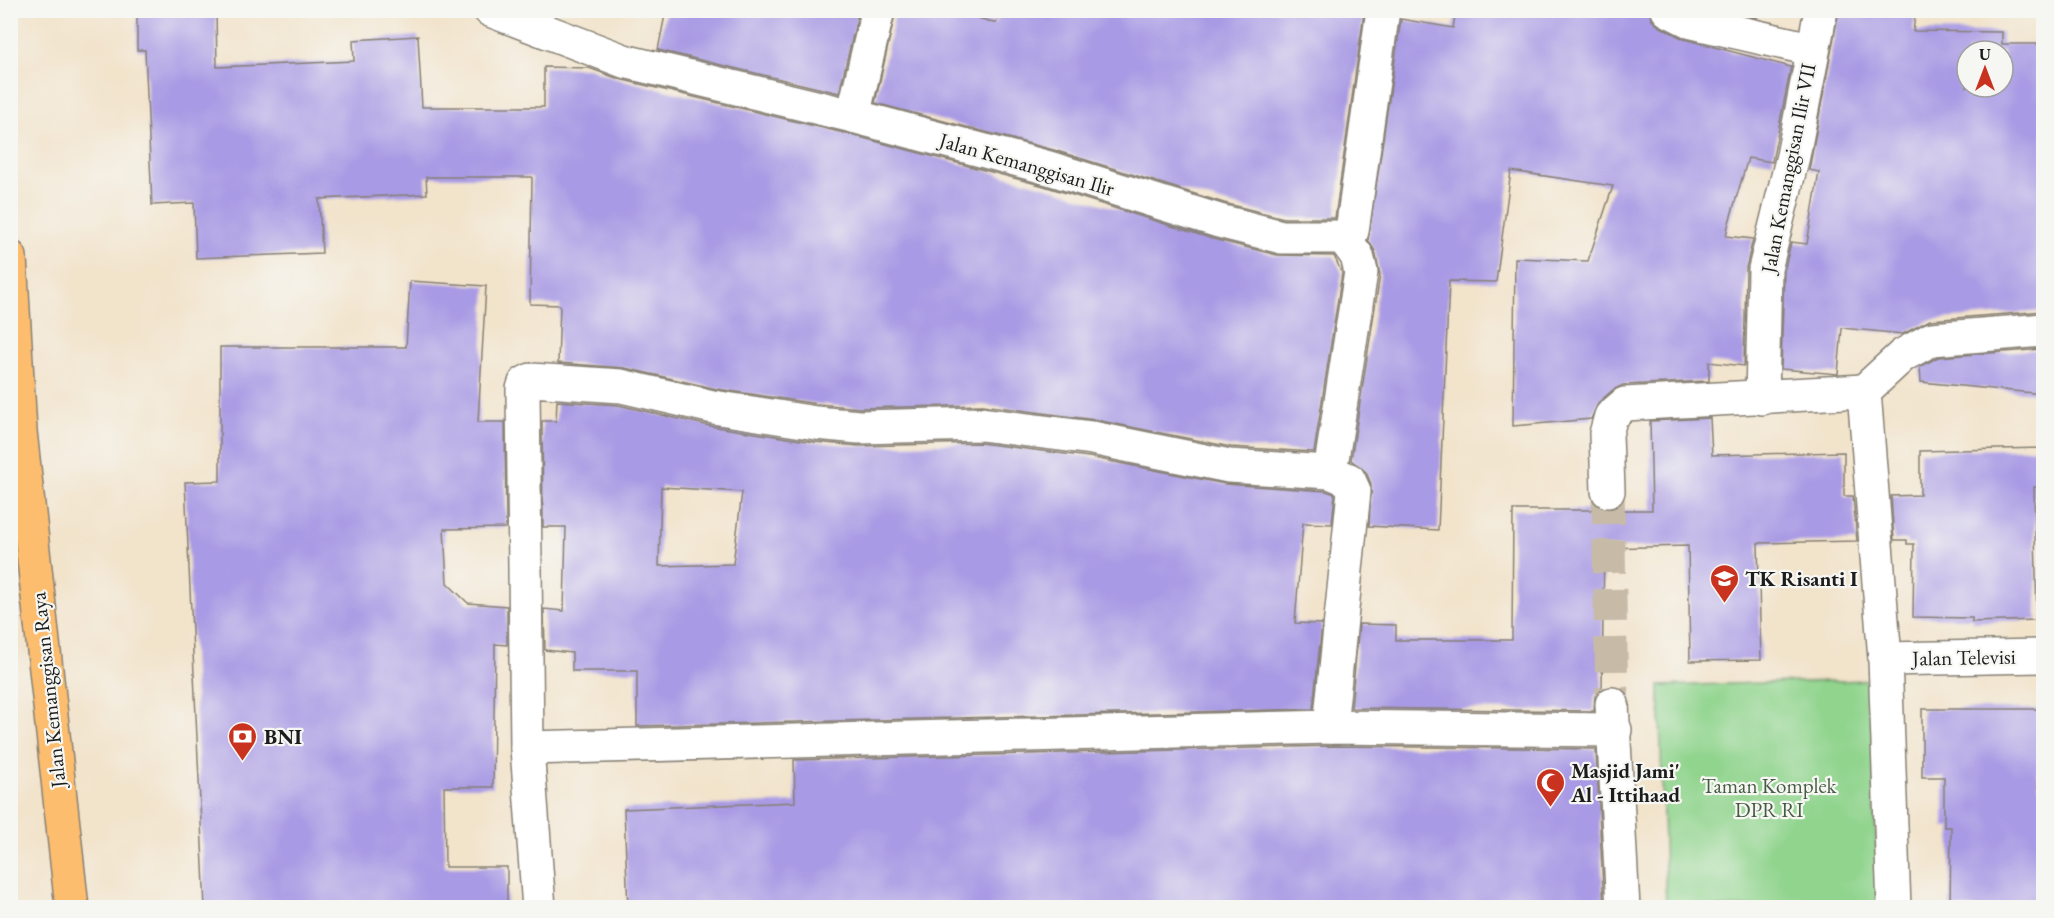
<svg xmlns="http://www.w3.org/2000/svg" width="2054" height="918" viewBox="0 0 2054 918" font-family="'EB Garamond',serif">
<rect width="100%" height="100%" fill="#f6f6f2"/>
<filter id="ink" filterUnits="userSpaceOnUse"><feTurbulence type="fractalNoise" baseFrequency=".0167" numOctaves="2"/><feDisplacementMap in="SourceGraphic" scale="12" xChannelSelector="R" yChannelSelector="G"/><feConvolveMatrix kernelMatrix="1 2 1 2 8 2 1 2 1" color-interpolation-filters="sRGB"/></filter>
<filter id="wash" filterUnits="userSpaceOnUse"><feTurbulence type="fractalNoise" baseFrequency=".008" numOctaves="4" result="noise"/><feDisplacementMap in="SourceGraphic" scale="24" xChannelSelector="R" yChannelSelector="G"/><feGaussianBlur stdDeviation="1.35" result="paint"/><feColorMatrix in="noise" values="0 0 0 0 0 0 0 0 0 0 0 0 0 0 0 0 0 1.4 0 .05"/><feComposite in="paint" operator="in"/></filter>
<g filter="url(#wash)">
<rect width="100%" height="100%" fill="#f2e3cb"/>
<polygon fill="#90d48d" stroke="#567854" stroke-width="1.5" points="1871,680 1878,907 1666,907 1659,686"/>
<g id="blocks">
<g fill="#a89ae4" fill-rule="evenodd">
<polygon points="137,10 216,10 217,67 354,61 353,40 418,36 422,107 544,107 544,67 589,68 619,79 848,134 1044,186 1213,239 1277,255 1334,256 1342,273 1314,452 1231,447 1096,420 983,405 860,408 818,404 717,389 625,368 558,363 560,305 530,304 532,177 426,177 427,194 319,199 322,253 196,258 194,203 152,205 145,50 137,50"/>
<polygon points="666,10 859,10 839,93 658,50"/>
<polygon points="896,10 950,10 996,23 1000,10 1348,10 1364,13 1335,218 1284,218 1224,203 1054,150 875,103"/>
<polygon points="1456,10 1649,10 1652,20 1659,26 1684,39 1791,67 1772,162 1748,158 1728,226 1726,236 1753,239 1746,268 1744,366 1709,362 1709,381 1623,385 1613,390 1599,402 1591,419 1513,426 1515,258 1588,261 1613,186 1511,171 1496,282 1449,281 1438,530 1369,526 1371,484 1366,472 1351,460 1380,275 1375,251 1368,240 1401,19 1453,28"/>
<polygon points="1726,10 1759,10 1757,18"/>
<path d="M 1839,10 L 1916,10 L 1913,31 L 2002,32 L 2002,44 L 2043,44 L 2043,311 L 1930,320 L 1903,334 L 1842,328 L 1838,374 L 1781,369 L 1784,272 L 1791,242 L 1807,244 L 1819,172 L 1809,170 ZM 1967,51 L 2003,51 L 2003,87 L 1967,87 Z"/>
<polygon points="410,281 486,286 478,422 505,422 506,528 444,529 447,583 468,603 507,606 507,645 495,644 493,787 444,787 445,867 507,867 507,908 205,908 185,482 220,481 220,347 406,347"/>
<polygon points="2043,349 2043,394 1921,382 1920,367 1938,357"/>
<path d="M 557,401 L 618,405 L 710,426 L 814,442 L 859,446 L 980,443 L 1089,457 L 1225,484 L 1326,491 L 1335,494 L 1332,524 L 1303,523 L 1295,623 L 1322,624 L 1313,709 L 637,726 L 637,671 L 572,671 L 572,653 L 545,650 L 544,609 L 564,611 L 566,527 L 543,527 L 542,421 L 556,421 ZM 661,487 L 742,492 L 733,564 L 659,566 Z"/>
<polygon points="1710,418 1712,455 1844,452 1844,496 1853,496 1857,541 1758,543 1761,660 1690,661 1688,546 1604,548 1602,688 1595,696 1594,711 1351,708 1359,624 1396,625 1396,640 1512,640 1513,510 1652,510 1650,421"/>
<polygon points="2043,448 2043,487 2034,487 2037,620 1972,622 1972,618 1913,617 1914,544 1907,544 1907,540 1894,540 1891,496 1920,495 1920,451"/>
<polygon points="1922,709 2038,709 2038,787 2043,787 2043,908 1950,908 1951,827 1944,827 1944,777 1922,777"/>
<polygon points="1330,746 1596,749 1604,908 628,908 624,809 795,802 794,760"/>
</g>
</g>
</g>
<g filter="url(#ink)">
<use href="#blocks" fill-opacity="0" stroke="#878074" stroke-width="1.5"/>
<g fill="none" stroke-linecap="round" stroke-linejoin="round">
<polyline stroke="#c7bba8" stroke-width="33" stroke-dasharray="33 16" stroke-linecap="butt" points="1608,491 1612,704"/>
<defs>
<g id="minor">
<polyline points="490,10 624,61 853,116 1049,168 1219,221 1282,237 1343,237 1352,231 1383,10"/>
<polyline points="1668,10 1692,22 1811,49"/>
<polyline points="853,116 878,10"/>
<polyline points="1864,391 1885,659 1894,908"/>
<polyline points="1864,391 1903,355 1932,339 2044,330"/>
<polyline points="1762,398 1765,269 1793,156 1821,10"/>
<polyline points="1330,472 1361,272 1357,256 1343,237"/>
<polyline points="1608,491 1606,434 1611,416 1625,404 1864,391"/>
<polyline points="1885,659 2044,656"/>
<polyline points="1612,704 1623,908"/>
<polyline points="527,748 1330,727 1615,730"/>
<polyline points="539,908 527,748 523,389 525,383 531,380 621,386 713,407 816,423 859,427 981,424 1092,438 1229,466 1330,472 1349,480 1354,491 1330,727"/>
</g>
<polyline id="primary" points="10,257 20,431 72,908"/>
</defs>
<use href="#minor" stroke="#878074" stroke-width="36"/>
<use href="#primary" stroke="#878074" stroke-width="36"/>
<use href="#minor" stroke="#fff" stroke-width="33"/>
<use href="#primary" stroke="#fcbd6e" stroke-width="33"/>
</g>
</g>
<defs>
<symbol id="school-pin" viewBox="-11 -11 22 30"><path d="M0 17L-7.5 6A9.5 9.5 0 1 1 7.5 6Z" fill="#c8321e" stroke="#f6f6f2"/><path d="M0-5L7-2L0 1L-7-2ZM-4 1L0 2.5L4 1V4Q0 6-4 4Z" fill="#fff"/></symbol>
<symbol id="bank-pin" viewBox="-11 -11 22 30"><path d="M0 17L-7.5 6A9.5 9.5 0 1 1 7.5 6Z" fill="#c8321e" stroke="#f6f6f2"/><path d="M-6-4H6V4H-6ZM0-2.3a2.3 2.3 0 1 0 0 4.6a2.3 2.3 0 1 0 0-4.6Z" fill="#fff"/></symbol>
<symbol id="mosque-pin" viewBox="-11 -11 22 30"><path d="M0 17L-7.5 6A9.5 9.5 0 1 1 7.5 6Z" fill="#c8321e" stroke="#f6f6f2"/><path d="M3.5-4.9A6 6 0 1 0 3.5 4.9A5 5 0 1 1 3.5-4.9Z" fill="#fff"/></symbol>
</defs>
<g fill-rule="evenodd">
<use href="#school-pin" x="1708" y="562" width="33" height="45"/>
<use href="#bank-pin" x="226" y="720" width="33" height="45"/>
<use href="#mosque-pin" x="1534" y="766" width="33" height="45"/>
</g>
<g text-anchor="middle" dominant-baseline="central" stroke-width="4.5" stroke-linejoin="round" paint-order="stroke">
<g font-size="21" fill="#1c1c1c" stroke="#f6f6f2">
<text transform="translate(1027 164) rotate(16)">Jalan Kemanggisan Ilir</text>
<text transform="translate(1788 168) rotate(-79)">Jalan Kemanggisan Ilir VII</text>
<text transform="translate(1964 657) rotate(-1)">Jalan Televisi</text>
<text transform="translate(48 690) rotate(-96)">Jalan Kemanggisan Raya</text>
</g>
<g font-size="21" font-weight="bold" fill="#1c1c1c" stroke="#f6f6f2" text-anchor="start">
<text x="1745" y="578">TK Risanti I</text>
<text x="264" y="736">BNI</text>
<text x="1571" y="770">Masjid Jami'<tspan x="1571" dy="24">Al - Ittihaad</tspan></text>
</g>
<g font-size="21" fill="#455c44" stroke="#f6f6f2">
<text x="1769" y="785">Taman Komplek<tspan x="1769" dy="24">DPR RI</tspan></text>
</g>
</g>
<rect width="2054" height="918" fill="none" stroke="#f6f6f2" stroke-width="36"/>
<g transform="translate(1985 69)"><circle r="28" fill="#f6f6f2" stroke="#9f9f9c" stroke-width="1.5"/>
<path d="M0-4.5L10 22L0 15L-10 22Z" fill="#c8321e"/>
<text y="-9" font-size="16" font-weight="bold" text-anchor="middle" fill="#1c1c1c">U</text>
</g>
</svg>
